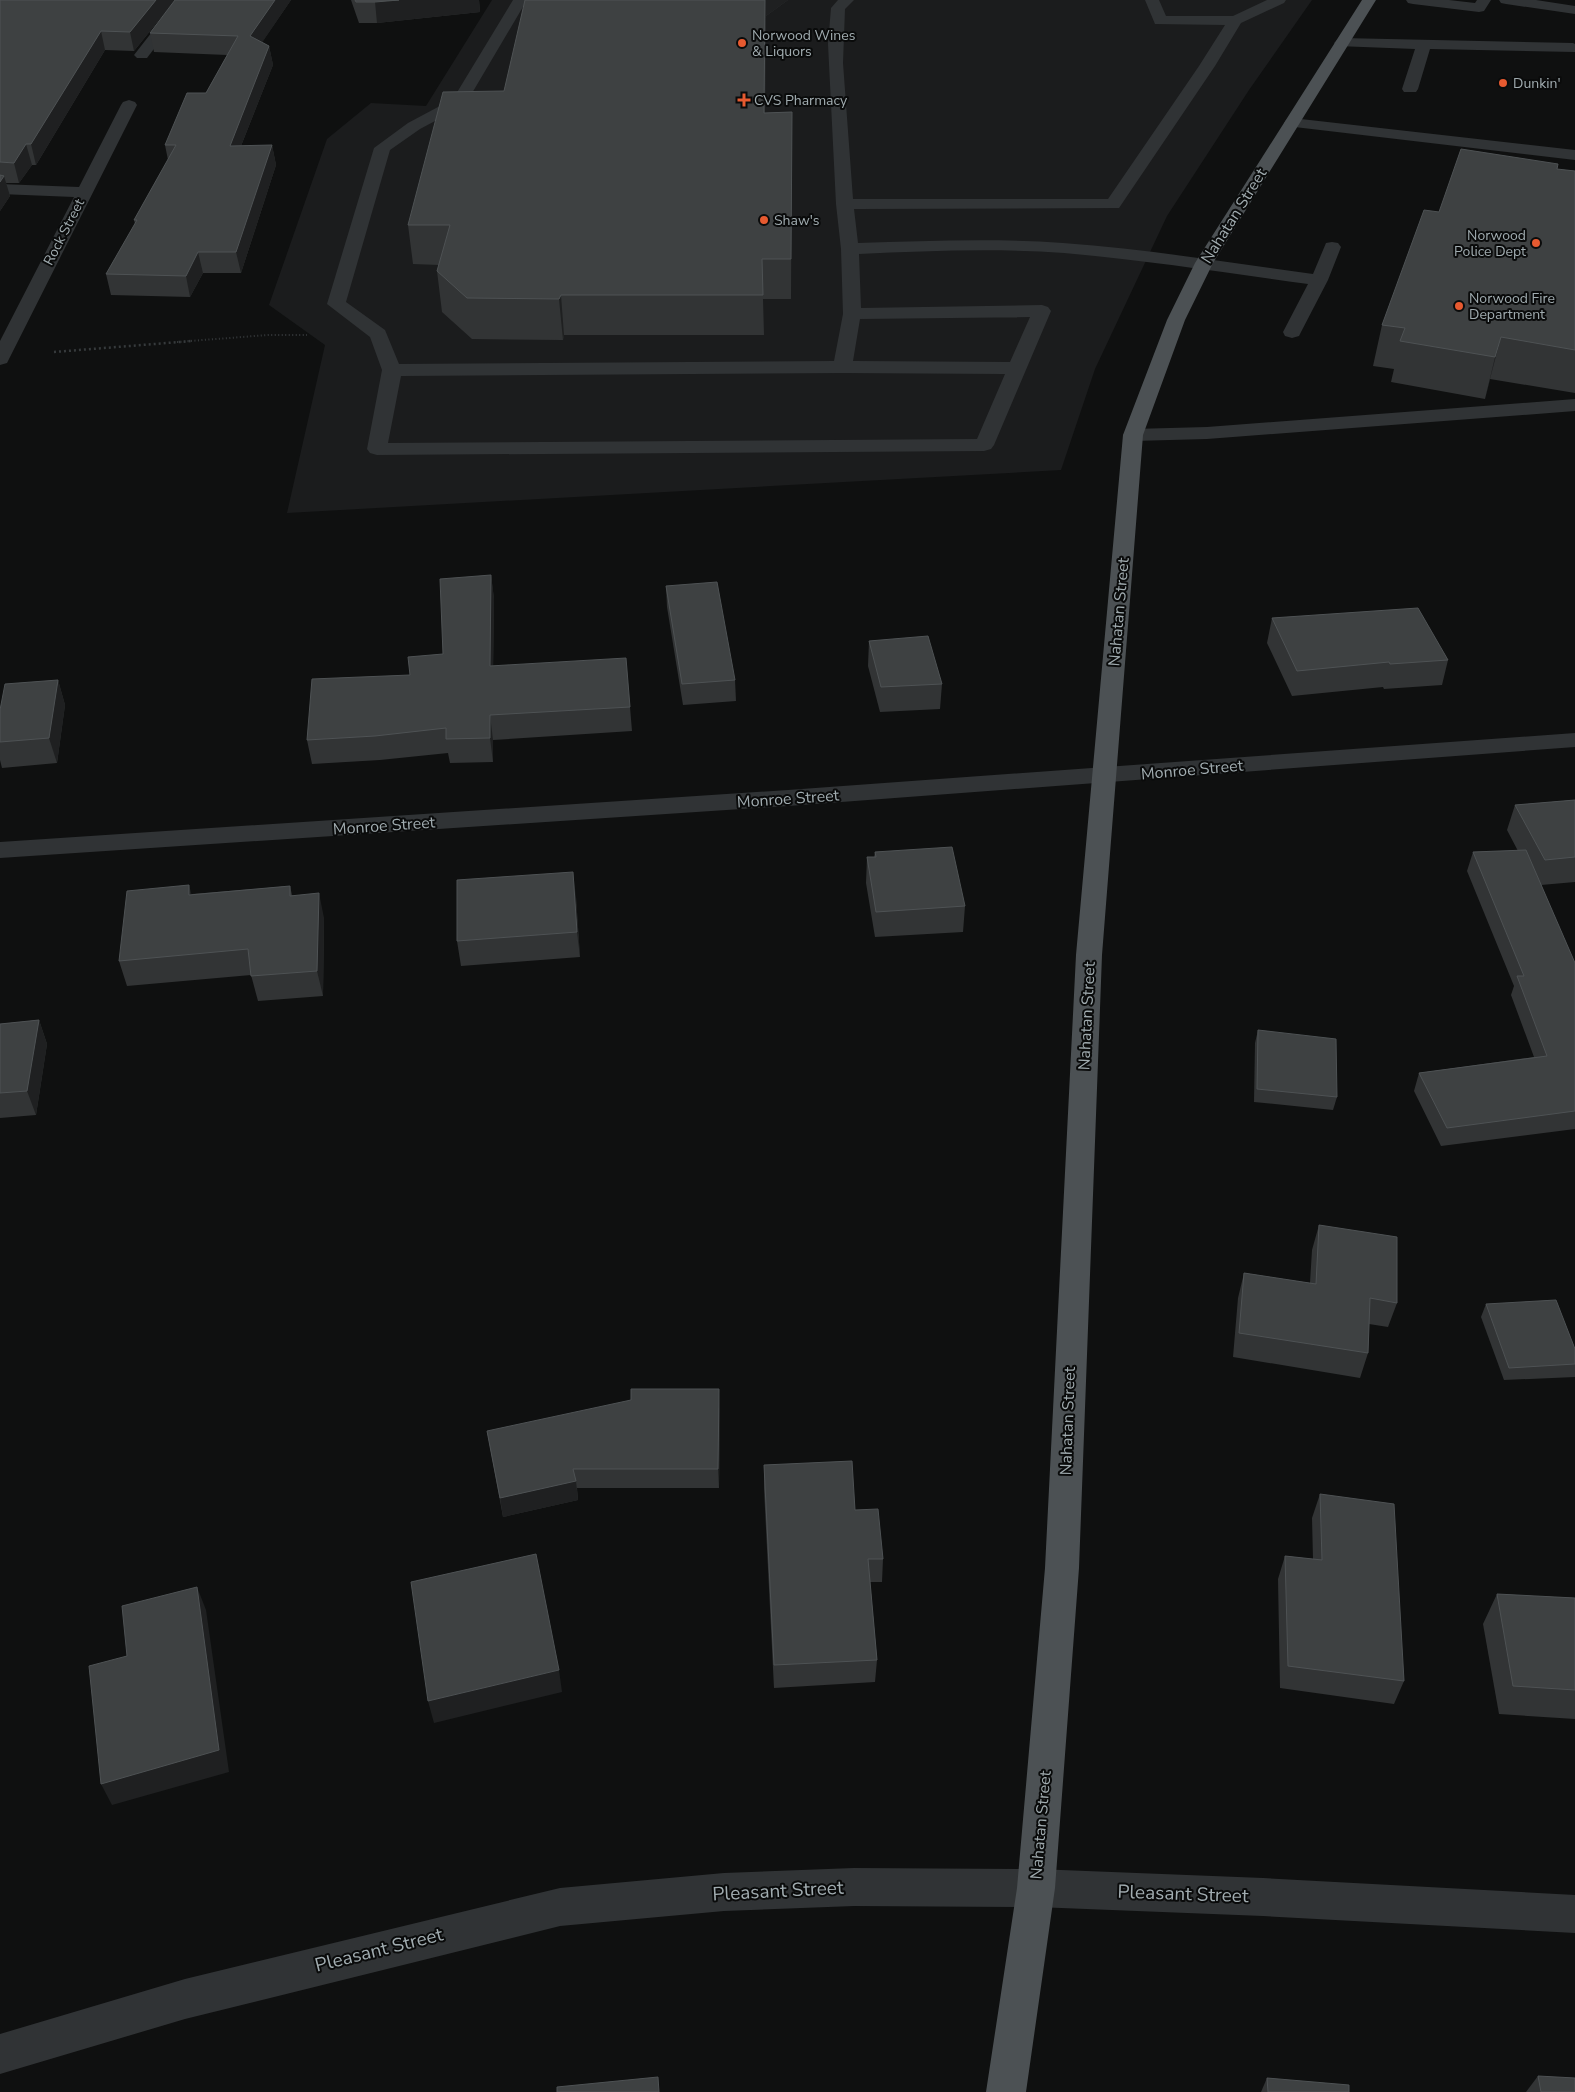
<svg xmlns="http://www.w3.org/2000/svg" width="1575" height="2092" viewBox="0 0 1575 2092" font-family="'Nunito Sans',sans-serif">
<rect width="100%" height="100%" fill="#0f1010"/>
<polygon fill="#1b1c1d" points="492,0 1312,0 1249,90 1167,216 1095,369 1061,470 287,513 325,345 269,305 327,139 371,103 426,106"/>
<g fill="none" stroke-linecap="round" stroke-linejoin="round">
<polyline stroke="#363a3c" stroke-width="2" stroke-dasharray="1 2.5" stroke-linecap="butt" points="177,342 268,335 307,335"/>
<polyline stroke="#363a3c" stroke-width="2.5" stroke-dasharray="2 3" stroke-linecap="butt" points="54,352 192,341"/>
<g fill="#303335" fill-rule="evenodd">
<polygon points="177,0 191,0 147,58 137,58 134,55"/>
<path d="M 513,0 L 527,0 L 465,105 L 420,129 L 390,150 L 346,302 L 385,330 L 399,364 L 834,361 L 843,314 L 841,249 L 836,204 L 828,44 L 831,8 L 838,0 L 854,0 L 845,9 L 843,63 L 853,199 L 1108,199 L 1199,66 L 1225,25 L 1155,24 L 1145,0 L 1159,0 L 1166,16 L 1233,16 L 1267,0 L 1286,0 L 1284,3 L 1241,23 L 1215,66 L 1119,208 L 854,209 L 858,243 C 926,241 995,238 1063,243 C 1147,249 1230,263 1313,274 L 1326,243 L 1332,242 L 1338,243 L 1341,247 L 1328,280 L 1301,332 L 1299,336 L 1292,338 L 1285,336 L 1283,332 L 1308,284 C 1227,273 1145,260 1064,253 C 995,248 927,251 859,254 L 861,308 L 1042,305 L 1048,307 L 1051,311 L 994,445 L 991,449 L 984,451 L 377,455 L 370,453 L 367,449 L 382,370 L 370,337 L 327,304 L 374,148 L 408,123 L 453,99 ZM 1030,317 L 1010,362 L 853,361 L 860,319 ZM 843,373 L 1005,374 L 977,439 L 388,443 L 401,376 Z"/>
<polygon points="1406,0 1449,0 1475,3 1477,0 1491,0 1484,11 1479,12 1413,4 1408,3"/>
<polygon points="1499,0 1536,0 1575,6 1575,14 1506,4 1501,3"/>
<polygon points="1342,38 1573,43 1575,44 1575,52 1430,49 1418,89 1416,92 1404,92 1402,89 1415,49 1337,46 1334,43 1337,40"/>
<polygon points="129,100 135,102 137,105 9,359 7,363 0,365 0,341 74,197 0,194 0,184 79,187 121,105 123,102"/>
<polygon points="1292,118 1575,150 1575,160 1286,126 1284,123 1286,120"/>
<polygon points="1575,399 1575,411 1207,439 1133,441 1126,439 1123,435 1126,431 1133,429 1207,427"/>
<polygon points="1575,733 1575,747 788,806 0,858 0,842 788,790"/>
<polygon points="854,1868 1036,1869 1263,1878 1575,1895 1575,1933 1263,1916 1036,1907 854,1906 724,1911 560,1926 185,2019 0,2074 0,2034 185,1979 560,1888 724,1873"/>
</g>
<polygon fill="#4c5154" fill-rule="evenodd" points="1362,0 1376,0 1213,263 1185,320 1143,435 1102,955 1079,1568 1055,1888 1026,2092 986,2092 1017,1888 1045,1568 1076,955 1123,435 1167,320 1195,263"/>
</g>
<g fill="#323435">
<polygon points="0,0 175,0 134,51 105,50 36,165 32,165 19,183 6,183 10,196 0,211"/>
<polygon points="175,0 291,0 262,42 269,46 273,65 241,146 272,145 276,165 241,273 203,273 190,297 111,295 106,274 135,224 134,220 168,160 165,145 206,93 227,55 154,52 150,33"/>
<polygon points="351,0 479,0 480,12 377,23 359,23"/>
<polygon points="525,0 788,0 766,16 765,113 792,112 791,299 763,299 764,335 564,335 563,340 472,339 442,312 437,271 439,265 413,264 408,225 504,91"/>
<polygon points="1557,169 1575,171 1575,393 1490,379 1485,399 1391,382 1394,369 1373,366 1382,325 1439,212"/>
<polygon points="491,575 494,599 493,666 630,707 632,731 493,740 493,762 450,763 448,753 380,760 312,764 307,740 443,654"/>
<polygon points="666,586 735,680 736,701 683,705 667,607"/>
<polygon points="1272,618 1448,660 1442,685 1384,689 1383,687 1292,696 1267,643"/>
<polygon points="869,641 942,684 940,709 880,712 868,666"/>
<polygon points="58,680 65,705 57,763 2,768 0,760 0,710"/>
<polygon points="1575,800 1575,882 1541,885 1575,963 1575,1129 1441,1146 1414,1091 1419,1073 1534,1057 1511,995 1514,986 1467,871 1473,852 1518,851 1507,830 1515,805"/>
<polygon points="875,852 965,906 963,932 875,937 866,883 867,857 874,857"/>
<polygon points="290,886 292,895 324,918 323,996 258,1001 251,975 127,986 119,961 192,894"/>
<polygon points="576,897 580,957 461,966 457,941"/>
<polygon points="39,1020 47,1044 36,1115 0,1118 0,1024"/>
<polygon points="1258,1030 1337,1097 1333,1110 1254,1102 1255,1043"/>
<polygon points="1319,1225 1397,1303 1388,1327 1369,1324 1368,1353 1360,1378 1233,1357 1238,1298 1244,1273 1310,1283 1312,1250"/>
<polygon points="1486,1304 1575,1349 1575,1377 1504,1380 1481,1317"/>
<polygon points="720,1408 719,1488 577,1488 578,1500 503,1517 487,1431"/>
<polygon points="764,1465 855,1510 883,1559 882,1582 870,1582 877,1660 875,1682 774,1688 764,1489"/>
<polygon points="1320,1494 1404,1681 1394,1704 1280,1688 1278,1579 1285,1556 1313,1559 1312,1518"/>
<polygon points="1497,1594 1575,1598 1575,1719 1499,1714 1483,1624"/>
<polygon points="1538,2076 1575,2092 1526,2092"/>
<polygon points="1267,2078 1349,2092 1261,2092"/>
</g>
<g fill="#1f2021">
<polygon points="156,0 175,0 134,51 130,32"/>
<polygon points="275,0 291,0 253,56 250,36"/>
<polygon points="399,0 479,0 480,12 377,23 375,2"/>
<polygon points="765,0 788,0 766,16 764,151 764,113"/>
<polygon points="101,31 105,50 36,165 31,144"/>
<polygon points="269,46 273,65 233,166 230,146"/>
<polygon points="26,144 32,165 19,183 14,163"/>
<polygon points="272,145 276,165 241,273 236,252"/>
<polygon points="4,176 10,196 0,211 0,182"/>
<polygon points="198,252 203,273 190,297 186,276"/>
<polygon points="561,295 564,335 563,340 559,299"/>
<polygon points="1501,337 1490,379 1485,399 1495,357"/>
<polygon points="491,575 494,599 493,690 490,666"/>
<polygon points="58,680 65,705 57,763 49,738"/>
<polygon points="490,715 493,740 493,762 490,738"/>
<polygon points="573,872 576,897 580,957 577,932"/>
<polygon points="189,885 196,911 189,895"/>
<polygon points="319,893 324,918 323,996 317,971"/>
<polygon points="39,1020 47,1044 36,1115 27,1091"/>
<polygon points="719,1389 720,1408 719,1488 718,1469"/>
<polygon points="576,1481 578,1500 503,1517 500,1498"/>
<polygon points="197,1587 206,1610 229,1772 112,1805 101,1784"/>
<polygon points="559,1670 562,1692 434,1723 428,1701"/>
</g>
<g fill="#3e4142" stroke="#4e5254">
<polygon points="0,0 156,0 130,32 101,31 31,144 26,144 14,163 0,162"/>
<polygon points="175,0 275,0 250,36 269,46 230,146 272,145 236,252 198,252 186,276 106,274 137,220 134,220 176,145 165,145 187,93 206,93 238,36 150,33"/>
<polygon points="355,0 399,0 375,2 356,2"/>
<polygon points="525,0 765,0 764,113 792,112 791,259 762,259 763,295 561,295 559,299 467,298 437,271 450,225 408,225 443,92 504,91"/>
<polygon points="1461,149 1558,164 1557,169 1575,171 1575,350 1501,337 1495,357 1400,341 1405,328 1382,325 1424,210 1439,212"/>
<polygon points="0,175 4,176 0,182"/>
<polygon points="491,575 490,666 626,658 630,707 490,715 490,738 446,739 446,728 375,736 307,740 312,679 410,675 408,657 443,654 440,579"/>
<polygon points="717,582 735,680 682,684 666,586"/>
<polygon points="1418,608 1448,660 1390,664 1389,662 1297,671 1272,618"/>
<polygon points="928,636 942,684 881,687 869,641"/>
<polygon points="58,680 49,738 0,742 0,710 5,684"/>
<polygon points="1575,800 1575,857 1545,860 1515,805"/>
<polygon points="952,847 965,906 876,912 867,857 876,857 875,852"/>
<polygon points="1526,850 1575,963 1575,1111 1447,1128 1419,1073 1547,1056 1517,976 1524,976 1473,852"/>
<polygon points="573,872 577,932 457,941 457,880"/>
<polygon points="189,885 189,895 290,886 290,896 319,893 317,971 251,976 248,949 119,961 127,891"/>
<polygon points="39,1020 27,1091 0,1093 0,1024"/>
<polygon points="1258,1030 1336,1039 1337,1097 1257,1089"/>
<polygon points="1319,1225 1397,1237 1397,1303 1370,1298 1368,1353 1239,1333 1244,1273 1316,1284"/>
<polygon points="1556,1300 1575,1349 1575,1364 1509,1368 1486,1304"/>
<polygon points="631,1389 719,1389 718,1469 573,1469 576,1481 500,1498 487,1431 631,1400"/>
<polygon points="852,1461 855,1510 878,1509 883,1559 868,1559 877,1660 774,1665 764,1465"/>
<polygon points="1320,1494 1394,1504 1404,1681 1288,1666 1285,1556 1322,1560"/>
<polygon points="536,1554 559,1670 428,1701 411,1582"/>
<polygon points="197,1587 219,1750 101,1784 89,1666 127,1656 122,1606"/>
<polygon points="1497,1594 1575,1598 1575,1690 1513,1686"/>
<polygon points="1538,2076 1575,2078 1575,2092 1541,2092"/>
<polygon points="658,2077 659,2092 557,2092 557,2087"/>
<polygon points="1267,2078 1349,2085 1349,2092 1268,2092"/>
</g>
<g fill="#e75a30" stroke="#0a0b0b" stroke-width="2">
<circle cx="742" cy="43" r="5"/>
<circle cx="1503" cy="83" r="5"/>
<path d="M741.5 92.5h5v5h5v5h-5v5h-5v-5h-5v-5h5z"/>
<circle cx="764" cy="220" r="5"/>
<circle cx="1536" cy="243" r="5"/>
<circle cx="1459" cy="306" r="5"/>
</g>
<g text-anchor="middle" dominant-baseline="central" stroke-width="4" stroke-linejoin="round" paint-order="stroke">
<g font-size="14" fill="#a1acb0" stroke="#0a0b0b" text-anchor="start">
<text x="752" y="35">Norwood Wines<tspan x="752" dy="16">&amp; Liquors</tspan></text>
<text x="1513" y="83">Dunkin'</text>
<text x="754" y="100">CVS Pharmacy</text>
<text x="774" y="220">Shaw's</text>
<text x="1526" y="235" text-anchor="end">Norwood<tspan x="1526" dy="16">Police Dept</tspan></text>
<text x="1469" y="298">Norwood Fire<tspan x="1469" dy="16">Department</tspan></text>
</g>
<g font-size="14" fill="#a1acb0" stroke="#0a0b0b">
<text transform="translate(64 232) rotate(-63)">Rock Street</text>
</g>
<g font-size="16" fill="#a1acb0" stroke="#0a0b0b">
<text transform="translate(1234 216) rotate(-58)">Nahatan Street</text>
<text transform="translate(1119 612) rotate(-85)">Nahatan Street</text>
<text transform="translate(1192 770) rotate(-5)">Monroe Street</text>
<text transform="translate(788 799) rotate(-4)">Monroe Street</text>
<text transform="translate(384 826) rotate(-4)">Monroe Street</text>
<text transform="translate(1087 1016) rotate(-87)">Nahatan Street</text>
<text transform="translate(1068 1421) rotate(-88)">Nahatan Street</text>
<text transform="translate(1041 1825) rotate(-85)">Nahatan Street</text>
</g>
<g font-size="19" fill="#a1acb0" stroke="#0a0b0b">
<text transform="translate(778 1891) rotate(-3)">Pleasant Street</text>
<text transform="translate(1183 1894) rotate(2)">Pleasant Street</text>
<text transform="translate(379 1950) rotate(-14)">Pleasant Street</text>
</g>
</g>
</svg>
